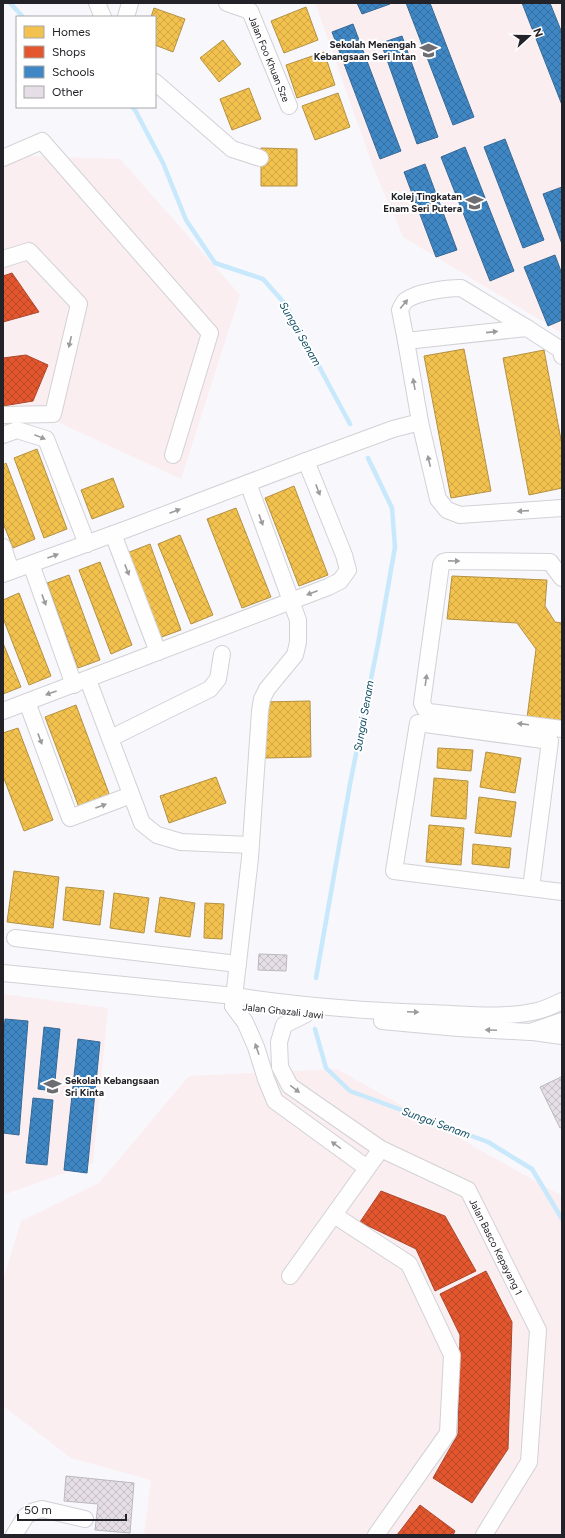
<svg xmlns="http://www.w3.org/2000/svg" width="565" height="1538" viewBox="0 0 565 1538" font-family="Figtree,sans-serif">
<defs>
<pattern id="homes-cross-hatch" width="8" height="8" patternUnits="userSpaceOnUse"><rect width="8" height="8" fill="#f2c14e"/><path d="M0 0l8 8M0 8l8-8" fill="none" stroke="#cfa644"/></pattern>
<pattern id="shops-cross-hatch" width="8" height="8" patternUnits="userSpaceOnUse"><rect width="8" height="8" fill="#e4572e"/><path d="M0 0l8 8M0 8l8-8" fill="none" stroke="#b84827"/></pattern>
<pattern id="schools-cross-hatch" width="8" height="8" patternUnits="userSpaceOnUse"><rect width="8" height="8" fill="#3f88c5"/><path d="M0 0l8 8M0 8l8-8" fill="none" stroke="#346fa0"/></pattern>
<pattern id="building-cross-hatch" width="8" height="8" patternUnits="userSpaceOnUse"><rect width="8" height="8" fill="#e6dee7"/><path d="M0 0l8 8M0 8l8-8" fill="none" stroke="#c5bec6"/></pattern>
</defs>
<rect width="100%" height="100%" fill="#f8f7fc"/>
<g fill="#fbeef0">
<polygon points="315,3 562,3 562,333 403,237 373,167"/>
<polygon points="3,155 120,159 240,295 181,479 53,420 3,419"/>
<polygon points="3,994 108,1008 93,1163 3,1195"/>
<polygon points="337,1069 562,1196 562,1535 144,1535 151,1480 71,1458 3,1406 3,1280 21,1221 99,1183 189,1076"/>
</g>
<g fill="url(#homes-cross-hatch)" stroke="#b49143">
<polygon points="306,7 318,40 284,53 271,21"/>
<polygon points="154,8 185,19 173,52 155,45 155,17 151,17"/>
<polygon points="223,40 241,64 219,82 200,58"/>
<polygon points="324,52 335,85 297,98 286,65"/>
<polygon points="249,88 261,119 232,130 220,99"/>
<polygon points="338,93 350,127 315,140 302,106"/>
<polygon points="261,148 297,149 297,186 261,186"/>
<polygon points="464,349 491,491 451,498 424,356"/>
<polygon points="544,350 562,445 562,488 529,495 503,358"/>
<polygon points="37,449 67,529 44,538 14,458"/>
<polygon points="6,463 35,539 13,548 3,523 3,465"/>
<polygon points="113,478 124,507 92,519 81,490"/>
<polygon points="294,486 328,575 299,586 265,498"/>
<polygon points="236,508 271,597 242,608 207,519"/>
<polygon points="180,535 213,615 191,624 158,544"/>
<polygon points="150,544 181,630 159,638 127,553"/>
<polygon points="100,562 132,645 111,654 79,570"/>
<polygon points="69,575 100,660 78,668 47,583"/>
<polygon points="452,576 547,580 545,606 555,622 562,623 562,721 527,718 536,649 517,623 447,619"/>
<polygon points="19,593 51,676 29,685 3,618 3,600"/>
<polygon points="3,643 21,687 3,694"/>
<polygon points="310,701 311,757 265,758 263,702"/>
<polygon points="76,705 111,799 80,810 45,717"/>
<polygon points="18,728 53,820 24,831 3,776 3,733"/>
<polygon points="438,748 473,750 471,771 437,768"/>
<polygon points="486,752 521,758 515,793 480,787"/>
<polygon points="216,777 226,803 169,823 160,796"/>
<polygon points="434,778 468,781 466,819 431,816"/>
<polygon points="479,797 516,802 511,837 475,833"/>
<polygon points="429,825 464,828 461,865 426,862"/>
<polygon points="473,844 511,848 509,868 472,864"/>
<polygon points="14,871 59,877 53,928 7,922"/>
<polygon points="66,887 104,891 100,925 63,920"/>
<polygon points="114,893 149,898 144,933 110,928"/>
<polygon points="160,897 195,903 190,937 155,932"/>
<polygon points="205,903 224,904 222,939 204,938"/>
</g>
<g fill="url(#shops-cross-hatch)" stroke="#aa472c">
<polygon points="12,273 39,312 3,322 3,276"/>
<polygon points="26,355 48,365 33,401 3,406 3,358"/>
<polygon points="381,1191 445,1216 476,1271 435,1291 416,1249 360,1222"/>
<polygon points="486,1271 512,1322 508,1449 472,1503 433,1478 458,1434 460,1335 440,1294"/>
<polygon points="420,1505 455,1531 453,1535 397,1535"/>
</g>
<g fill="url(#schools-cross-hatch)" stroke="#376996">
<polygon points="357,3 390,3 390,4 362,14"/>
<polygon points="406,3 430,3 474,117 453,125"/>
<polygon points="522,3 550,3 562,33 562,105"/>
<polygon points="353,24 401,151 380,159 332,32"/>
<polygon points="402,36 438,137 417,144 381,43"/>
<polygon points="505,139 544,240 523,248 484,147"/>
<polygon points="465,147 514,271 490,281 441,157"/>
<polygon points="425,164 457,250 436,257 404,172"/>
<polygon points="562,187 562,244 543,194"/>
<polygon points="555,255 562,274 562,320 548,326 524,267"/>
<polygon points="5,1019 28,1021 19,1135 3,1133 3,1045"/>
<polygon points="44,1027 60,1029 54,1091 38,1089"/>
<polygon points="78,1039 100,1042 87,1173 64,1170"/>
<polygon points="33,1098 53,1100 47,1165 26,1163"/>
</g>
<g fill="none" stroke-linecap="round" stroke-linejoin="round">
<g stroke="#c8e8fb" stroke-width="4.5">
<polyline points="10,3 23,17"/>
<polyline points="132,107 135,110 163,163 186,220 215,263 263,279 286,305 350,424"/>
<polyline points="316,978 350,784 378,644 395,547 392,508 368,458"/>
<polyline points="315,1029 326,1068 350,1091 488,1142 532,1169 562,1219"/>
</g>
</g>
<g fill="url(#building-cross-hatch)" stroke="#bcb9bd">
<polygon points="259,954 287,955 286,971 258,970"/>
<polygon points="561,1077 562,1079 562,1127 560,1128 540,1087"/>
<polygon points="66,1476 134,1483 130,1533 95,1530 98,1504 64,1501"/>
</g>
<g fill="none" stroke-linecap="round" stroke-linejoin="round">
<defs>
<g id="minor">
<polyline points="97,3 103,17"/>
<path id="s1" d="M 227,3 L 250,11 L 289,106"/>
<polyline points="126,17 130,3"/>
<polyline points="155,82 232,149 260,158"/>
<polyline points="3,158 42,141 210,333 173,455"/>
<polyline points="3,259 29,251 79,304 53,414 3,415"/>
<path d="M 406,341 L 400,310 C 401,307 403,304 405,301 C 416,292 447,288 461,288 L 527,328"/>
<polyline points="562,356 561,350 527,328 406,341 420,422 438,499 447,510 460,515 562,508"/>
<polyline points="3,435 17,430 46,439 87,544"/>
<polyline points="306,461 393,429 420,422"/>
<polyline points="113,534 158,652"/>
<polyline points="3,547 11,571"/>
<polyline points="31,564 74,685"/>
<polyline points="3,574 127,529 306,461 344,555 348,570 340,581 328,587 3,711"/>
<polyline points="562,578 550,562 447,561 443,562 441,565 422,703 425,709 429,712 562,729"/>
<polyline points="88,680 142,823 157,835 181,842 250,845"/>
<polyline points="27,702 70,818 131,795"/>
<polyline points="111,738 210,689 218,679 222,654"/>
<polyline points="531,888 550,741 418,723 394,871 562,892"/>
<polyline points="15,938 238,964"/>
<path d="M 3,973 L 235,996 C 300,1006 365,1011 431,1013 C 465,1014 502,1019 537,1011 C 545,1009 554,1005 562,1001"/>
<polyline points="233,1006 250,858 260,711 262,699 267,689 295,655 298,642 298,620 248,483"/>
<polyline points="233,1006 245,1022 256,1047 266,1079 275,1101 367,1168"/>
<path id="s2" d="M 306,1014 L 284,1025 L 279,1042 L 280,1067 L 290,1086 L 381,1149 L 468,1190 L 538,1330 L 529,1462 L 484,1535"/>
<polyline points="382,1021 458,1028 530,1032 562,1021"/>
<polyline points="533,1032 562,1036"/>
<polyline points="334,1215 409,1264 452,1355 448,1433 376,1535"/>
<polyline points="290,1276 381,1149"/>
<polyline points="14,1535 26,1516 34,1511 42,1509 85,1519"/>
</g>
</defs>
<use href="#minor" stroke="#d2d1d6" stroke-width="18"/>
<use href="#minor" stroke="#fefeff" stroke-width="16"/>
</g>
<defs><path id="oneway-solid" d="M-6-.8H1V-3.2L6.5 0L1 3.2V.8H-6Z"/></defs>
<g fill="#9b9b9e">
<use href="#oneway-solid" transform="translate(404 304) rotate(-50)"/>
<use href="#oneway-solid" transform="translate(492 332) rotate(-6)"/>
<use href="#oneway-solid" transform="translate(70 342) rotate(103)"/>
<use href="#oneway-solid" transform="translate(414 384) rotate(-100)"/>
<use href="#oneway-solid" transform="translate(40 437) rotate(22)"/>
<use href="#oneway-solid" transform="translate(429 461) rotate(-103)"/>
<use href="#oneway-solid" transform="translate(318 490) rotate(69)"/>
<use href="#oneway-solid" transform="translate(175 511) rotate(-21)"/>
<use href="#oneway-solid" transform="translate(523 511) rotate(176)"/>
<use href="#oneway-solid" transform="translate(261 520) rotate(70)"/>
<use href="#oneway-solid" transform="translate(53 556) rotate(-20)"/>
<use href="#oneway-solid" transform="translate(454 561) rotate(1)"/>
<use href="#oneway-solid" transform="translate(127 570) rotate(69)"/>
<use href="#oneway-solid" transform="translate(312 593) rotate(159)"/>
<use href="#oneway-solid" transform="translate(44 600) rotate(70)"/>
<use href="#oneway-solid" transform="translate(426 680) rotate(-82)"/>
<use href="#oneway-solid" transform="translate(51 693) rotate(160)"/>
<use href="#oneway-solid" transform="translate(523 724) rotate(-173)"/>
<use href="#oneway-solid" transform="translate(40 739) rotate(70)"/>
<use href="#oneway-solid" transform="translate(101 806) rotate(-20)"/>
<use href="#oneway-solid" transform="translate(413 1012) rotate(2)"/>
<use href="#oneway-solid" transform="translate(491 1030) rotate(-177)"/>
<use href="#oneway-solid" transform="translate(257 1049) rotate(-109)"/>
<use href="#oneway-solid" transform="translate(295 1089) rotate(37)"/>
<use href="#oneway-solid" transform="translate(336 1145) rotate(-144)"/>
</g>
<defs>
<symbol id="school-bare" viewBox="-9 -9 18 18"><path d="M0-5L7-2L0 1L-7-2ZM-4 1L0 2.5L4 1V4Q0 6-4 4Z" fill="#6e6d72" stroke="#fff" stroke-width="2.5" paint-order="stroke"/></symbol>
</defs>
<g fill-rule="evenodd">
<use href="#school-bare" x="416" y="38" width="25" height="25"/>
<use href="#school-bare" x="462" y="190" width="25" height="25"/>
<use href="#school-bare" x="40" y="1074" width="25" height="25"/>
</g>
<g text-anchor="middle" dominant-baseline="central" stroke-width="4" stroke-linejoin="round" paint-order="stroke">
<g font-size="10" font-weight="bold" fill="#232228" stroke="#fff" text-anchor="end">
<text x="416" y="44">Sekolah Menengah<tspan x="416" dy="12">Kebangsaan Seri Intan</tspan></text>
<text x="462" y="196">Kolej Tingkatan<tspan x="462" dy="12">Enam Seri Putera</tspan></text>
<text x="65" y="1080" text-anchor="start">Sekolah Kebangsaan<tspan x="65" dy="12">Sri Kinta</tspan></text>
</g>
<g font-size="10" fill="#232228" stroke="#fff">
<text stroke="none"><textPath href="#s1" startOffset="76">Jalan Foo Khuan Sze</textPath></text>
<text transform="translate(283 1011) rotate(6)">Jalan Ghazali Jawi</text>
<text stroke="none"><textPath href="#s2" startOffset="359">Jalan Basco Kepayang 1</textPath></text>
</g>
<g font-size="11" font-style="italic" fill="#0c4a63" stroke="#fff">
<text transform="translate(300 334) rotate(60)">Sungai Senam</text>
<text transform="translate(364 716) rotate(-80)">Sungai Senam</text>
<text transform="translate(436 1123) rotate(20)">Sungai Senam</text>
</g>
</g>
<rect width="565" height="1538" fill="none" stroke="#232228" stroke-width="8"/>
<rect x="16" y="16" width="140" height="92" fill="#ffffff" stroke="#a7a7a9"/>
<rect x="24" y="26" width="20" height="12" fill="#f2c14e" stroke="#a7a7a9"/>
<text x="52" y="36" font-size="12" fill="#232228">Homes</text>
<rect x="24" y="46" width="20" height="12" fill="#e4572e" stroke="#a7a7a9"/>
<text x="52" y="56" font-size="12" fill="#232228">Shops</text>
<rect x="24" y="66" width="20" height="12" fill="#3f88c5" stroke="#a7a7a9"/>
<text x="52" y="76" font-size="12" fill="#232228">Schools</text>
<rect x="24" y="86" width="20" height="12" fill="#e6dee7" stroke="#a7a7a9"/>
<text x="52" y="96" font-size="12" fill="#232228">Other</text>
<g transform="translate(529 36) rotate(69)" stroke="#ffffff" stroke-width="3" paint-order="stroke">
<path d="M0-3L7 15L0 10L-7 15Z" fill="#232228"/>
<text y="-6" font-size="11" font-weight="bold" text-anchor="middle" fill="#232228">N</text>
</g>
<path d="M18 1514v6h108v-6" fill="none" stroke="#232228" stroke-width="2"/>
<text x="24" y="1514" font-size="12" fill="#232228" stroke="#ffffff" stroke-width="3" paint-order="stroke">50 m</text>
</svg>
